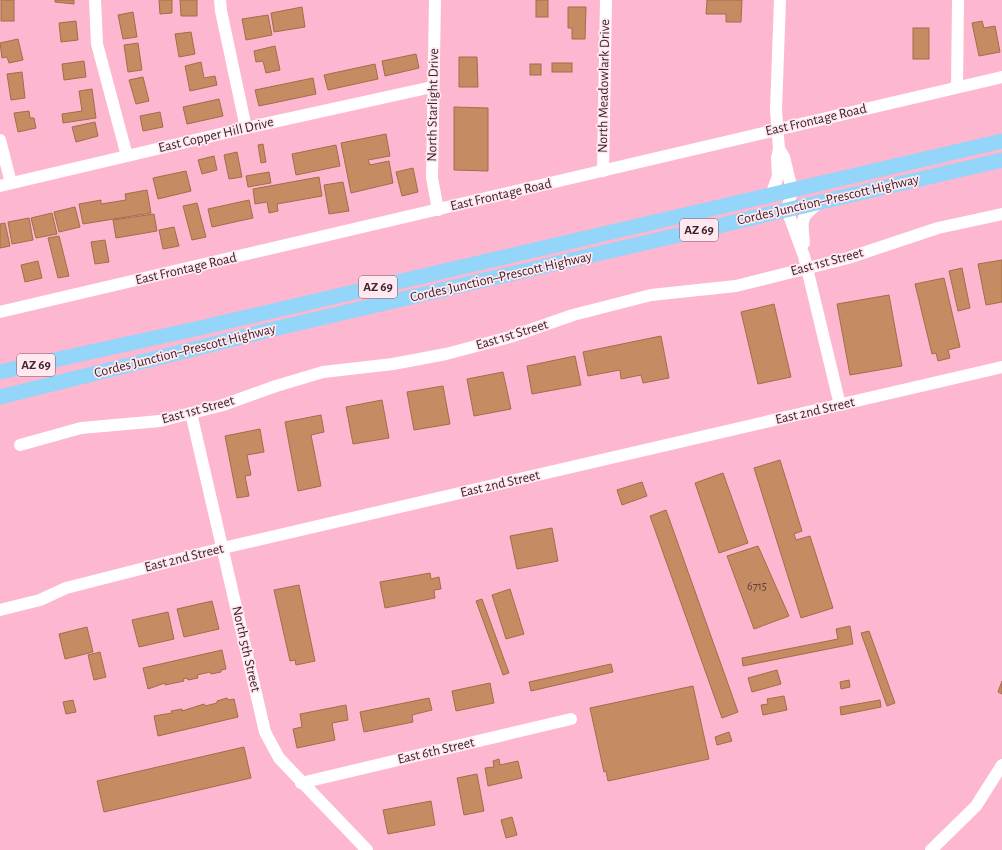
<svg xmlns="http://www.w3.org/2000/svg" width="1002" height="850" viewBox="0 0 1002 850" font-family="'Alegreya Sans',sans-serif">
<rect width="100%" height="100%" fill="#fdb7d0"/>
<g fill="#c58b62" stroke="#a36d47">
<rect x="1" y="0" width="13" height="21"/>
<polygon points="55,0 74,0 74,4 55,2"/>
<polygon points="159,0 172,0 172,13 160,14"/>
<polygon points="180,0 197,0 197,16 181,16"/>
<rect x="536" y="0" width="12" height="17"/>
<polygon points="707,0 742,0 741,22 726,22 726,14 706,14"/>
<polygon points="302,7 305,27 274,32 271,13"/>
<polygon points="568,7 586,7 585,39 572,39 572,28 568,28"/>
<polygon points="133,12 137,37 123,39 118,15"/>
<polygon points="268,15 272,35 246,40 242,19"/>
<polygon points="76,21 78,40 61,42 59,23"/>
<polygon points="982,21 984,28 995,26 1000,52 979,56 972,23"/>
<rect x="913" y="28" width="16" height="31"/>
<polygon points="191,32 195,54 179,57 175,34"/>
<polygon points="18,39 23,60 9,63 7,57 2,58 0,43"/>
<polygon points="138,43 142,70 128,72 124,45"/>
<polygon points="275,46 280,70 266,73 263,61 256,62 254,51"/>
<polygon points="416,54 419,68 385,76 382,61"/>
<polygon points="459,57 477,57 478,87 459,87"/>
<polygon points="84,61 86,77 64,80 62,64"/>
<polygon points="201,62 204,78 215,76 217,85 190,91 185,66"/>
<rect x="552" y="63" width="20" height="9"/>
<polygon points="375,64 378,79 328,90 324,75"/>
<rect x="530" y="64" width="11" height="11"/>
<polygon points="22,72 25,98 11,100 7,74"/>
<polygon points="143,77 149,101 136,104 129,80"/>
<polygon points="313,78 316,94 259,106 255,90"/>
<polygon points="92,89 96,118 63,123 62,114 82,111 79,91"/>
<polygon points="219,99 223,116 187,124 183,107"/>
<polygon points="454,107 488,108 488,171 454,170"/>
<polygon points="29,111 30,118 34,118 36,128 18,132 14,113"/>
<polygon points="160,112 163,127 143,131 140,116"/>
<polygon points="95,122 98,136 76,142 72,127"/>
<polygon points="386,134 390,156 368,160 370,165 389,161 393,183 351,193 341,143"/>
<polygon points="263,144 266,162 261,163 258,145"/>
<polygon points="336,145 340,166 296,175 292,154"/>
<polygon points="237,152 242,177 229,179 224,155"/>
<polygon points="214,156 217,170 202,174 198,160"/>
<polygon points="413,168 418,192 402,196 396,172"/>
<polygon points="186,171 191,191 158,199 153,178"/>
<polygon points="269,172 271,183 248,187 246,176"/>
<polygon points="319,177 322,196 277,204 278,211 269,213 267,202 255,204 253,189"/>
<polygon points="343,182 349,211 329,214 324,185"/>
<polygon points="147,190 151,213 83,224 79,204 101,200 101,204 126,200 125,194"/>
<polygon points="249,200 253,218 212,227 208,209"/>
<polygon points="197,203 206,237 192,240 183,206"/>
<polygon points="75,207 80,227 59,232 54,212"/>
<polygon points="52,213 57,234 36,238 31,218"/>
<polygon points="154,214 157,231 116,238 113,220"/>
<polygon points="29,218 33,240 12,244 8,222"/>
<polygon points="5,223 10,246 0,248 0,224"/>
<polygon points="174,227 179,246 163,249 159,230"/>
<polygon points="59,236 69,276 58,278 48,238"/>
<polygon points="105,240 109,262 95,264 91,242"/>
<polygon points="1002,260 1002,302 986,305 978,264"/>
<polygon points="38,261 42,278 25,282 21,265"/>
<polygon points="962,268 970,308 958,311 949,271"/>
<polygon points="944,278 960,347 948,350 950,358 938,361 936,353 932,354 915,284"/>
<polygon points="889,295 902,366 850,375 837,304"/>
<polygon points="774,304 791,377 758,384 741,312"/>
<polygon points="661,336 669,378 643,383 641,375 621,379 620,370 588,376 583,352"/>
<polygon points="575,356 581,385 532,394 527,366"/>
<polygon points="503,372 511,409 474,416 467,379"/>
<polygon points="443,386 450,424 414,430 407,392"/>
<polygon points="382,400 389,438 353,444 346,407"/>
<polygon points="321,415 324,432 311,435 321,486 298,491 285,422"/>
<polygon points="260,429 264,452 247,455 251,475 245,476 249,496 237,498 225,436"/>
<polygon points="780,460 802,531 794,534 796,540 810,536 833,608 801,618 754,468"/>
<polygon points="723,473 748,543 719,553 695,483"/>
<polygon points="642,482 647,496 622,505 617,490"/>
<polygon points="666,510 738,712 722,718 650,516"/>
<polygon points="552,528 558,561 517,569 510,536"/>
<polygon points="758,546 789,616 754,629 727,556"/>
<polygon points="430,573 431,579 439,577 441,589 434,590 435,598 385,608 380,582"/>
<polygon points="299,585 315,661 296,665 295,660 290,661 274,590"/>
<polygon points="510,589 524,634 506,639 492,595"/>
<polygon points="482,599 509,673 503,675 476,601"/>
<polygon points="212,601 219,629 184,637 177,609"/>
<polygon points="168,612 174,639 139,647 132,620"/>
<polygon points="850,626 853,644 743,666 742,658 838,639 836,629"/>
<polygon points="87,627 93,652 65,659 59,634"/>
<polygon points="869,631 895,703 887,706 861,633"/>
<polygon points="222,650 226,669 221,670 221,672 211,674 210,672 197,675 198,678 188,680 187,678 183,679 184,681 165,685 165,683 148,689 143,668"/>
<polygon points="100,652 106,677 94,680 88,655"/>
<polygon points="611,664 613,672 531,691 529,682"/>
<polygon points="777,670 781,684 752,692 748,678"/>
<polygon points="849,680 850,687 841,689 840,682"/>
<polygon points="1002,681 1002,694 998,692"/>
<polygon points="490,683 494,703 456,711 452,691"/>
<polygon points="693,686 709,759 608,781 606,771 604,772 590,708"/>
<polygon points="784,696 787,710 763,715 761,705 768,704 767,699"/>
<polygon points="227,698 228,700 234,699 238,717 158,736 154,716 172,713 171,711 182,709 182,711 204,704 205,706 217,703 217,701"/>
<polygon points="429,698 432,710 412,715 413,722 364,732 360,712"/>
<polygon points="73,700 76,712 66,714 63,702"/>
<polygon points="880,700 881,707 841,715 840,707"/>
<polygon points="346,705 348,720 332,723 335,740 297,748 293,729 302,727 300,714"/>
<polygon points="729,732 732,741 717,745 715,737"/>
<polygon points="244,747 251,778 104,812 97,781"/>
<polygon points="499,759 500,765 518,761 522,778 488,786 485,768 494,767 493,761"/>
<polygon points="477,774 484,811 464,815 457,778"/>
<polygon points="431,801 435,825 388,834 383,810"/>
<polygon points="512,817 517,835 506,838 501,820"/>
</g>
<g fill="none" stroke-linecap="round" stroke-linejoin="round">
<g stroke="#fff" stroke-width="12">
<polyline points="95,0 97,44 127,156"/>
<polyline points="220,0 221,11 246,128"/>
<polyline points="435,0 432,178 438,210"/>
<polyline points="957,87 958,0"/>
<polyline points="0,140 11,183"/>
<polyline points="779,149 784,157 792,190 787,210 804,256 840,405"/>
<polyline points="603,171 606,0"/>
<polyline points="0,186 246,128 432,87"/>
<polyline points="771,195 778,176 777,158 779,149 776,110 780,0"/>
<path d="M 804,243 C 802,220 799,218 819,203"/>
<polyline points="0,312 1002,77"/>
<polyline points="191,413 265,732 279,758 367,850"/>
<polyline points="20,445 81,428 160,421 223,405 276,386 323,372 393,364 446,354 510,337 573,315 651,295 736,286 848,258 938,228 1002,214"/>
<polyline points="0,610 40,600 66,588 223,548 1002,367"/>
<polyline points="301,783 571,719"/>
<polyline points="931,850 976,806 1002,765"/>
</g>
<g stroke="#93d6fa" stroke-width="15">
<polyline points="0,372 204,327 1002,141"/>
<polyline points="0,397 282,327 1002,160"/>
</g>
</g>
<g text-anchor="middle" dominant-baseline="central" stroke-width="3.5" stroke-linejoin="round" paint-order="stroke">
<g font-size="12" fill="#603d3a">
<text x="757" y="586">6715</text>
</g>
<g fill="#ffe8ef" stroke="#785e67" stroke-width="1">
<rect x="680" y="219" width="38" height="22" rx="3"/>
<rect x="359" y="276" width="38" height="22" rx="3"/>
<rect x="17" y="354" width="38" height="22" rx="3"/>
</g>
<g font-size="13" font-weight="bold" fill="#3e232d">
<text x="699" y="230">AZ 69</text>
<text x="378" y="287">AZ 69</text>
<text x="36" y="365">AZ 69</text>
</g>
<g font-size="14" fill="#3e232d" stroke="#ffe8ef">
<text transform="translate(604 86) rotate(-89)">North Meadowlark Drive</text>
<text transform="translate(433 105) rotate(-89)">North Starlight Drive</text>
<text transform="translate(816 120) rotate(-13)">East Frontage Road</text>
<text transform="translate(216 135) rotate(-13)">East Copper Hill Drive</text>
<text transform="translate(501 195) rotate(-13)">East Frontage Road</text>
<text transform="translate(828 200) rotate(-13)">Cordes Junction–Prescott Highway</text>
<text transform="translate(827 262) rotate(-15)">East 1st Street</text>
<text transform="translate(186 269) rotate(-13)">East Frontage Road</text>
<text transform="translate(501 277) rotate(-13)">Cordes Junction–Prescott Highway</text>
<text transform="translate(512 335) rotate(-17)">East 1st Street</text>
<text transform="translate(185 351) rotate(-14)">Cordes Junction–Prescott Highway</text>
<text transform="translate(198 410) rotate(-15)">East 1st Street</text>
<text transform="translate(815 411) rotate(-13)">East 2nd Street</text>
<text transform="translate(500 484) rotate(-13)">East 2nd Street</text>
<text transform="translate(184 558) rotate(-14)">East 2nd Street</text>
<text transform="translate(246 649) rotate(77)">North 5th Street</text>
<text transform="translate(436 751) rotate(-13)">East 6th Street</text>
</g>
</g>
</svg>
